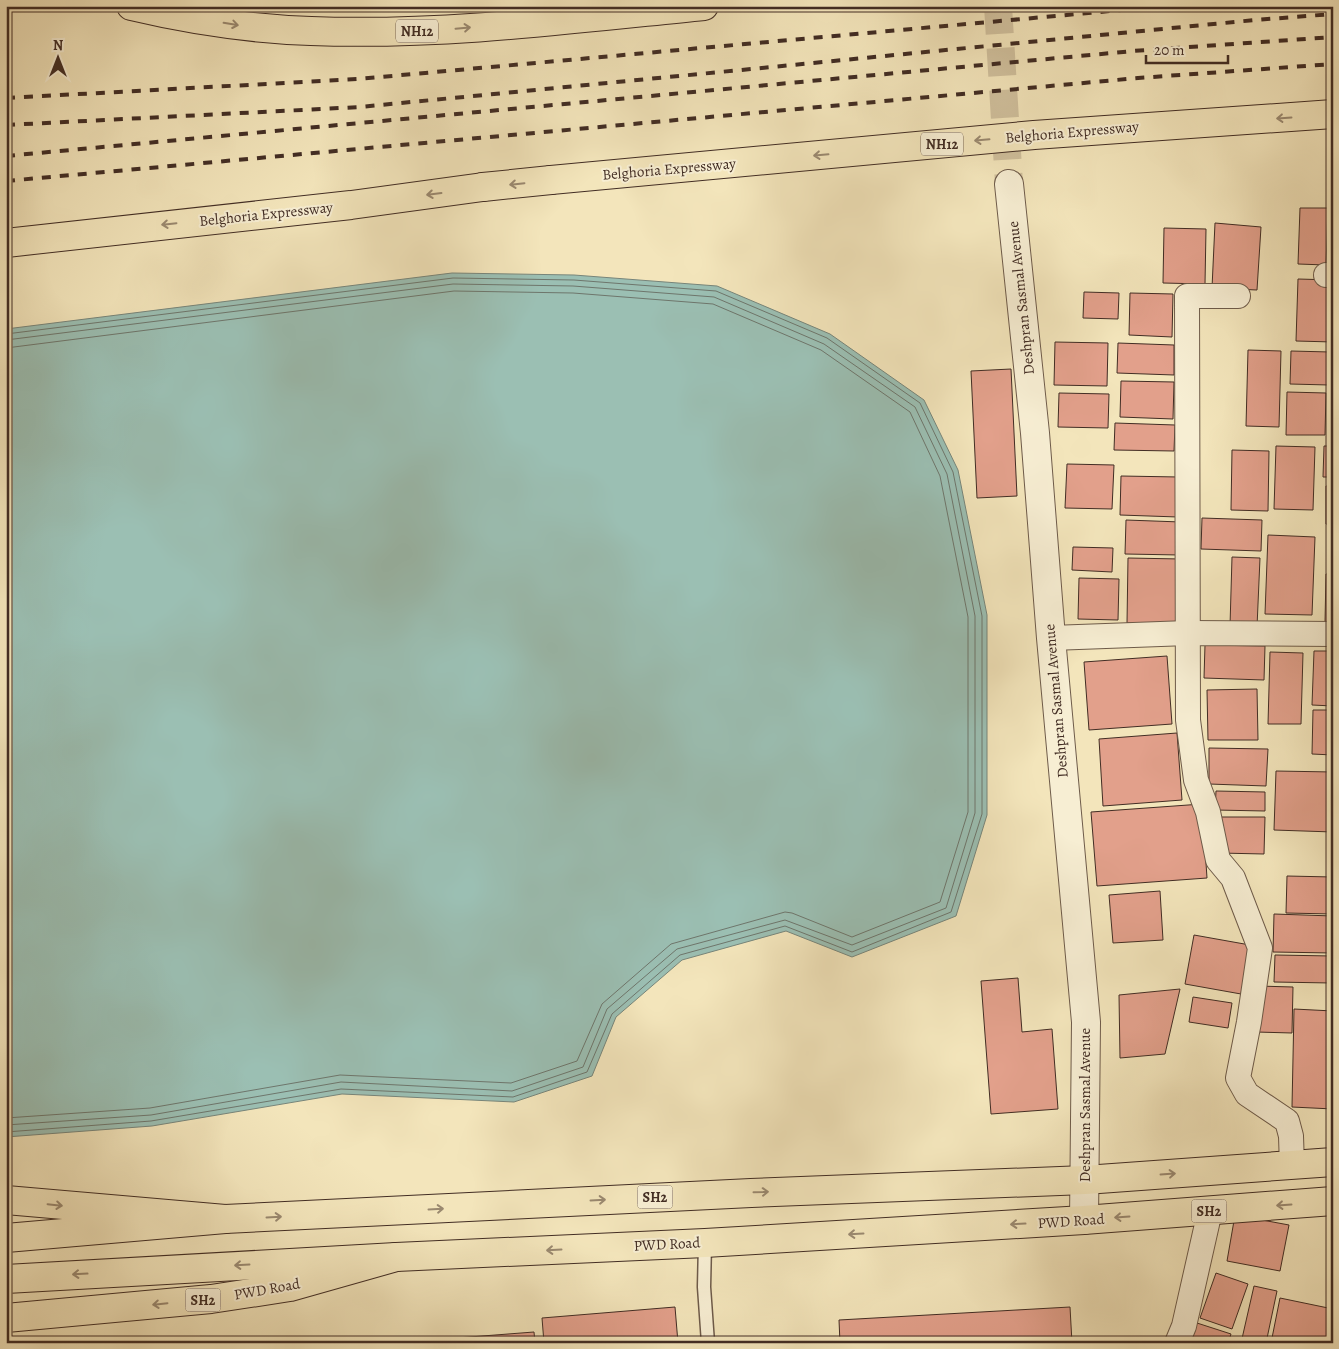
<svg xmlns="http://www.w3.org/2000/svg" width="1339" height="1349" viewBox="0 0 1339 1349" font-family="Alegreya,serif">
<rect width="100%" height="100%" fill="#f3e5bb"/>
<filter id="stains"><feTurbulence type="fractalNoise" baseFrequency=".004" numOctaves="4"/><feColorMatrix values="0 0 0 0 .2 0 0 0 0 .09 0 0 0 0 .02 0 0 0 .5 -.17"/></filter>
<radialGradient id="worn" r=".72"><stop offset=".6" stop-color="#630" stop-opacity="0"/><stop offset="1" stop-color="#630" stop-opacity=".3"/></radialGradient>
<polygon fill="#9bbfb3" stroke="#77857a" points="452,273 574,275 717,286 830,334 924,400 958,470 987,615 987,815 956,916 852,957 786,931 682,960 616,1017 592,1076 514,1102 342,1094 152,1126 6,1137 6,329"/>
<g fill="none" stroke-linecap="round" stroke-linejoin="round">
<g stroke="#6e766c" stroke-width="1">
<polyline points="6,334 453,278 574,280 716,291 827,338 920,403 953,472 982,616 982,814 951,912 852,952 785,926 680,955 612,1014 587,1072 513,1097 341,1089 151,1121 6,1132"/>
<polyline points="6,340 453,284 573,286 714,297 824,344 915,407 947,474 975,616 975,813 946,908 852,945 785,920 677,949 607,1009 583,1067 512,1091 341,1082 151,1115 6,1125"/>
<polyline points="6,348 454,291 573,293 713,304 821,350 910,412 940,476 968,617 968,812 940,902 852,937 792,913 785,912 671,944 602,1004 577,1061 511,1083 340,1075 150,1108 6,1118"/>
</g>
</g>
<g fill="#e2a08b" stroke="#422d24">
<polygon points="1300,208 1328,208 1326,265 1298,264"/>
<polygon points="1215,223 1261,227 1257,290 1212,288"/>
<polygon points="1164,228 1206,229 1205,284 1163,283"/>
<polygon points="1298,279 1333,280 1333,342 1296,341"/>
<polygon points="1084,292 1119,293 1118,319 1083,318"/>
<polygon points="1130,293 1173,294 1172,337 1129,335"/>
<polygon points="1055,342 1108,343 1107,386 1054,385"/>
<polygon points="1118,343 1174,345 1174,375 1117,373"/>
<polygon points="1248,350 1281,351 1279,427 1246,426"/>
<polygon points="1291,351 1330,352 1329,385 1290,384"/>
<polygon points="1011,369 1017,496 977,498 971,371"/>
<polygon points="1121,381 1174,382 1173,419 1120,417"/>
<polygon points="1287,392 1326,393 1325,435 1286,435"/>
<polygon points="1059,393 1109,394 1108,428 1058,427"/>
<polygon points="1115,423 1175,425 1174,451 1114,450"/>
<polygon points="1276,446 1315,447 1313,510 1274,509"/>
<polygon points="1324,446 1333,446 1333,477 1323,477"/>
<polygon points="1232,450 1269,451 1268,511 1231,510"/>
<polygon points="1067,464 1114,465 1112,509 1065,508"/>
<polygon points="1121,476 1179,477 1178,517 1120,515"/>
<polygon points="1326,486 1333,486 1333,525 1326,524"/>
<polygon points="1202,518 1262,520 1261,551 1201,549"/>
<polygon points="1126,520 1181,522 1180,555 1125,554"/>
<polygon points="1268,535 1315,537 1312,615 1265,614"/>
<polygon points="1073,547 1113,548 1112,572 1072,570"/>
<polygon points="1232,557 1260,558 1257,627 1230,626"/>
<polygon points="1128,558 1181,559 1180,624 1127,623"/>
<polygon points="1326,574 1333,574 1333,622 1325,622"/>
<polygon points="1079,578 1119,579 1118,620 1078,619"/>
<polygon points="1205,645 1265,646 1264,680 1204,678"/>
<polygon points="1314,651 1333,651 1333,706 1312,705"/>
<polygon points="1270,652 1303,653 1301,724 1268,724"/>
<polygon points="1167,656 1172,724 1089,730 1084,662"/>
<polygon points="1257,689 1258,740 1208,740 1207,690"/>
<polygon points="1313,710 1333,710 1333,755 1312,754"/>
<polygon points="1177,733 1182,800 1103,806 1099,739"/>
<polygon points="1209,748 1268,749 1266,786 1209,784"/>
<polygon points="1276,771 1333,772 1333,832 1274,830"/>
<polygon points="1216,791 1265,792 1265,811 1215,810"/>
<polygon points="1202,804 1207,878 1097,886 1091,812"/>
<polygon points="1220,817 1265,817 1264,854 1219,853"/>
<polygon points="1287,876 1333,877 1333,914 1286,913"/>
<polygon points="1160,891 1163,940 1113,943 1109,895"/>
<polygon points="1274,914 1333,916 1333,953 1273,952"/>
<polygon points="1194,935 1250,945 1241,994 1185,984"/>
<polygon points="1275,955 1332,956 1331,983 1274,982"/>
<polygon points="1018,978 1022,1032 1052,1029 1058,1109 991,1114 981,981"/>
<polygon points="1257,986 1293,987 1292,1033 1256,1032"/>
<polygon points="1180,989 1165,1054 1120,1058 1119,995"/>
<polygon points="1193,997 1232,1003 1228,1028 1189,1022"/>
<polygon points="1294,1009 1333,1011 1333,1109 1292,1107"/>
<polygon points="1235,1215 1289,1225 1280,1271 1227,1261"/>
<polygon points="1216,1273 1248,1284 1232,1329 1200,1318"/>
<polygon points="1254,1286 1277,1291 1266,1343 1241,1343"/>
<polygon points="1280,1298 1333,1309 1333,1343 1271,1343"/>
<polygon points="675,1307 678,1343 544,1343 542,1318"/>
<polygon points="1070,1307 1072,1343 840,1343 839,1320"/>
<polygon points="1197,1323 1231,1334 1228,1343 1190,1343"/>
<polygon points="534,1332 535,1343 392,1343"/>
</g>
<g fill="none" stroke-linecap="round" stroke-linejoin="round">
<polyline stroke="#d0c09d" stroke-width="28" stroke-dasharray="28 14" stroke-linecap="butt" points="998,6 1009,184"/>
<defs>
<polyline id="service" points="705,1243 704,1287 708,1343"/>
<g id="minor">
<polyline points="1326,275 1333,275"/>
<polyline points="1238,296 1187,296 1188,720 1196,780 1208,812 1218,860 1233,878 1260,948 1249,1022 1238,1078 1247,1094 1287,1121 1291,1136 1292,1166"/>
<polyline points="1051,638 1188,633 1333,634"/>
<polyline points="1177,1343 1184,1326 1210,1211"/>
</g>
<polyline id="tertiary" points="1009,184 1035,433 1051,638 1086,1022 1084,1220"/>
<g id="primary">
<polyline points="6,1200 225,1219 751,1193 1085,1180 1333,1162"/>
<polyline points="6,1318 211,1299 290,1287 396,1257 705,1243 1084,1220 1333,1201"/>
</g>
<polyline id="trunk" points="483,187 551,180"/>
<g id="motorway">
<path d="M 131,6 C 190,20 251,29 311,31 C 442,36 574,19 704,6"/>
<polyline points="551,180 1034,135 1333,114"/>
<polyline points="6,243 351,205 483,187"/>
<polyline points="6,1238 225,1219"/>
<polyline points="6,1279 396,1257"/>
</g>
</defs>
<use href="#service" stroke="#6e5b4a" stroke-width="15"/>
<use href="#minor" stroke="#6e5b4a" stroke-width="26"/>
<use href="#tertiary" stroke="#6e5b4a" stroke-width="30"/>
<use href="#primary" stroke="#422d24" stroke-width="30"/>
<use href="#trunk" stroke="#422d24" stroke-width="30"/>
<use href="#motorway" stroke="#422d24" stroke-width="30"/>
<use href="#service" stroke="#f7eed3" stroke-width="12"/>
<use href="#minor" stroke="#f7eed3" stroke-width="24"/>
<use href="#tertiary" stroke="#f7eed3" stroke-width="28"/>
<use href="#primary" stroke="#f3e5bb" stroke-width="28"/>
<use href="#trunk" stroke="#f3e5bb" stroke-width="28"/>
<use href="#motorway" stroke="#f3e5bb" stroke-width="28"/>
<g stroke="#422d24" stroke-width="4" stroke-dasharray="9 9" stroke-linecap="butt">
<polyline points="6,98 358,79 1166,6"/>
<polyline points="6,125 360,107 1255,20 1333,14"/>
<polyline points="6,156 1133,51 1333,37"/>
<polyline points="6,181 1138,78 1333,64"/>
</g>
</g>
<defs><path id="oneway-shaft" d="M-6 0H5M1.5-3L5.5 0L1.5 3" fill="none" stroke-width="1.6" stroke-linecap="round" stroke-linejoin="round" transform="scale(1.25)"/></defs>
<g stroke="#9a8970">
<use href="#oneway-shaft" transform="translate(231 24) rotate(9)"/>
<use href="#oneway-shaft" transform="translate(463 28) rotate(-5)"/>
<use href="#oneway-shaft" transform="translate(1284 118) rotate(176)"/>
<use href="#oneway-shaft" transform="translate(982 140) rotate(175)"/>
<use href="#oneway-shaft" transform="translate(821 155) rotate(175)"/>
<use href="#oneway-shaft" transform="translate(517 184) rotate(174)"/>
<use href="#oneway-shaft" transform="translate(434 194) rotate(173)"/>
<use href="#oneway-shaft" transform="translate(169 224) rotate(174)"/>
<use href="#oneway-shaft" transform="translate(1168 1174) rotate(-4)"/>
<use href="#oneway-shaft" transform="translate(761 1192) rotate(-2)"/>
<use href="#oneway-shaft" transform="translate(598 1200) rotate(-3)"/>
<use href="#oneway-shaft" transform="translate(55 1205) rotate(6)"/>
<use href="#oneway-shaft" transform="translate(1284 1205) rotate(176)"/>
<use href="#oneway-shaft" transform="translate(436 1209) rotate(-3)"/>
<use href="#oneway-shaft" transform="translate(274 1217) rotate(-3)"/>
<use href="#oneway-shaft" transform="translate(1122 1217) rotate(176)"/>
<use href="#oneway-shaft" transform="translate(1018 1224) rotate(177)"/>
<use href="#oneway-shaft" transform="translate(856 1234) rotate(177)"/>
<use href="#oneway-shaft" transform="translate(554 1250) rotate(177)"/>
<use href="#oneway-shaft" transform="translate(242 1265) rotate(177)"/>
<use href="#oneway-shaft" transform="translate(80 1274) rotate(177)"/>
<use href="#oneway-shaft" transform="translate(160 1304) rotate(174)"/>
</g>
<g text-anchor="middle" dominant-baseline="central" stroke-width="4" stroke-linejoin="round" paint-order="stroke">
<g fill="#f7eed3" stroke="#786758" stroke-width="1">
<rect x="396" y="19.5" width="42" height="23" rx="4"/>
<rect x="921" y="132.5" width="42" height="23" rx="4"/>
<rect x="637.5" y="1185.5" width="35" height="23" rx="4"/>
<rect x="1191.5" y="1199.5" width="35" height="23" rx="4"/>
<rect x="185.5" y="1288.5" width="35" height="23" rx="4"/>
</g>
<g font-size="14" font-weight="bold" fill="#422d24">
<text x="417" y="31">NH12</text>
<text x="942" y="144">NH12</text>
<text x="655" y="1197">SH2</text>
<text x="1209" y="1211">SH2</text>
<text x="203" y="1300">SH2</text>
</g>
<g font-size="15" fill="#422d24" stroke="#f7eed3">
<text transform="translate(1072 132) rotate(-5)">Belghoria Expressway</text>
<text transform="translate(669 169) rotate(-5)">Belghoria Expressway</text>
<text transform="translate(266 214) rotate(-6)">Belghoria Expressway</text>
<text transform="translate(1021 298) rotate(-96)">Deshpran Sasmal Avenue</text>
<text transform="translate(1056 701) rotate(-95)">Deshpran Sasmal Avenue</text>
<text transform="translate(1085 1105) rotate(-90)">Deshpran Sasmal Avenue</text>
<text transform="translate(1071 1221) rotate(-4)">PWD Road</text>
<text transform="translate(667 1244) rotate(-3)">PWD Road</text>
<text transform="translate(267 1289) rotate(-10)">PWD Road</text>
</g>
</g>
<rect width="1339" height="1349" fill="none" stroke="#f3e5bb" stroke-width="25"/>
<rect x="8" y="8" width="1324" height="1334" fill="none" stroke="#422d24" stroke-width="2.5"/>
<rect x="12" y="12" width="1314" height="1324" fill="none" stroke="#422d24"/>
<g transform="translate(58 58)" stroke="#f7eed3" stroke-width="4" paint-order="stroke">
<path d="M0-4L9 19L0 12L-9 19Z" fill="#422d24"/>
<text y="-8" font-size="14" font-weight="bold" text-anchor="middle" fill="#422d24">N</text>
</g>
<path d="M1146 55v8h82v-8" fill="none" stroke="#422d24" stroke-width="2.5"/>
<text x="1154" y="55" font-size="15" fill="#422d24" stroke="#f7eed3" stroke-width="4" paint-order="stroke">20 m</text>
<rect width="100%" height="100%" filter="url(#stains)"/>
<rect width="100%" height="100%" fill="url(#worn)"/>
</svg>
